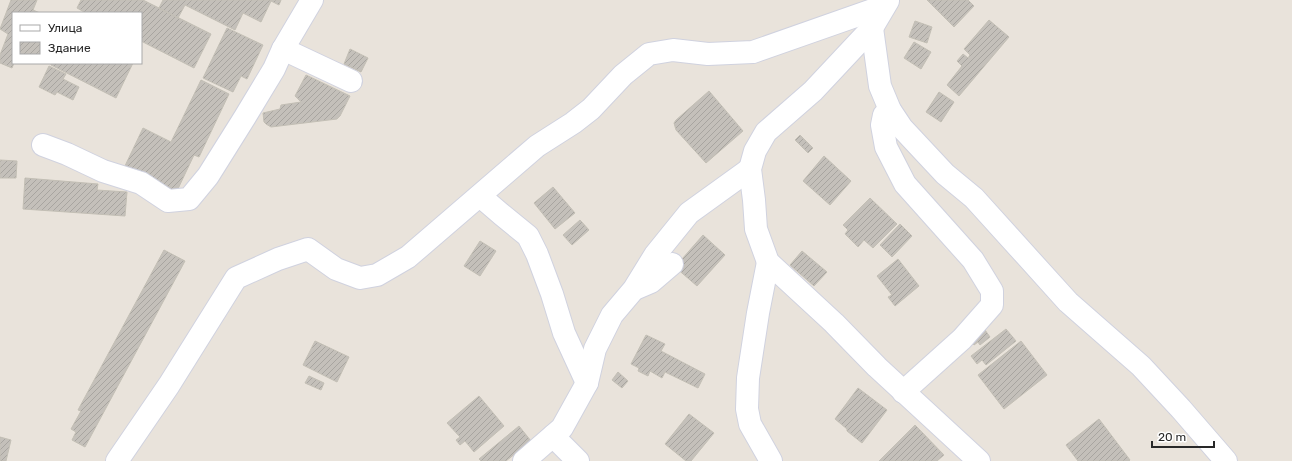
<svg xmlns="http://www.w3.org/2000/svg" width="1292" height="461" viewBox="0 0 1292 461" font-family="Rubik,sans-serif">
<defs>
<pattern id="building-hatch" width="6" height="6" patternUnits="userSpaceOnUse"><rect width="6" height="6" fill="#c4c0ba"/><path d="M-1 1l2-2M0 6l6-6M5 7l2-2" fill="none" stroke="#a8a5a0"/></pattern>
</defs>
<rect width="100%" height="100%" fill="#e9e3db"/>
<g fill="url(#building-hatch)" stroke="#c3bfb5">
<polygon points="11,0 37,0 33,10 40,13 13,13 13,63 14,63 12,68 0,63 0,55 8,34 0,29"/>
<polygon points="81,0 143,0 211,34 194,68 141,41 141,13 86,13 77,8"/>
<polygon points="163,0 281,0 279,5 271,1 261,22 243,13 235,30 185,5 178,18 159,8"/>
<polygon points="927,0 968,0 974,6 954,27"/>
<polygon points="989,20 1009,37 959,96 947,85 962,66 957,61 963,54 968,58 970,55 964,49"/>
<polygon points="915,21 932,27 927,43 909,37"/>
<polygon points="227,28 263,45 247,79 241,76 233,92 203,78"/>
<polygon points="914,42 931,52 921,69 904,58"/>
<polygon points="350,49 368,58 361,72 344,64"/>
<polygon points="51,63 133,63 116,98 51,65"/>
<polygon points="49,66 66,74 63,79 79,87 73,100 57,92 55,95 39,87"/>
<polygon points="306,75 350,96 340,116 337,119 271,127 266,124 264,122 263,113 280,109 281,105 301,102 295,96"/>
<polygon points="201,80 229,94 199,157 194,155 176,193 124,168 143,128 171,142"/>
<polygon points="709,91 743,131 706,163 676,130 674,123 676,120"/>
<polygon points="939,92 954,102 941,122 926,112"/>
<polygon points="800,135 813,148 808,153 795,140"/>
<polygon points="824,156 851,181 830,205 803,181"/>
<polygon points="0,160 17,161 16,178 0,178"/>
<polygon points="25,178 98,184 97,190 127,192 125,216 23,209"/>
<polygon points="553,187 575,213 555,229 534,203"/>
<polygon points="870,198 897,224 873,248 864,240 858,247 845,234 848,230 843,225"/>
<polygon points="580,220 589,230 572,245 563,235"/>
<polygon points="900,224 912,236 892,257 880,245"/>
<polygon points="703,235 725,255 697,286 675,267"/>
<polygon points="480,241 496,251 480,276 464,266"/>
<polygon points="164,250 185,261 85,447 72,440 76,432 71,429 81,411 78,410"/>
<polygon points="802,251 827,272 814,286 790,265"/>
<polygon points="898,259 919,286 895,306 888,297 892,295 877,276"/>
<polygon points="1006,329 1016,341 986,365 982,360 977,364 971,356"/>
<polygon points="985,330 990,337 980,345 978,342 974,345 971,341"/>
<polygon points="646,335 665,344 661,351 705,374 698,388 665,372 662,378 650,371 648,376 638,371 639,368 631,364"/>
<polygon points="315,341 349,357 337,382 303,365"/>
<polygon points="1021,341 1047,375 1004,409 978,375"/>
<polygon points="618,372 628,381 622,388 612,380"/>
<polygon points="309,376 324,383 321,390 305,383"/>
<polygon points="858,388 887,410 862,443 847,431 847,429 835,419"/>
<polygon points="479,396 504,426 474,452 465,441 460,445 456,440 460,437 447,423"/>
<polygon points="689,414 714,433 691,461 686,461 665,444"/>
<polygon points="1099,419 1130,460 1129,461 1078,461 1066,445"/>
<polygon points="915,425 944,455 937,461 879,461"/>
<polygon points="519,426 531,441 506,461 481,461 479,459"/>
<polygon points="0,437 11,440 6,461 0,461"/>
</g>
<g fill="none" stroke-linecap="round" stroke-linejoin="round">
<defs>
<g id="minor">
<polyline points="888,1 872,28 813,91 766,132 755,151 750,169 754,200 756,229 768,262 834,323 877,367 979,461"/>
<polyline points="872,28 880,86 890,110 902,128 945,174 974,198 1068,302 1141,366 1181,409 1226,461"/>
<polyline points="283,49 351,81"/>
<polyline points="890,110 884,115 882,125 886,147 905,184 973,260 992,291 992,305 962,339 903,392"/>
<polyline points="43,145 67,154 103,171 141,183 168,201 189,199 208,176 245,117 274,69 283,49 312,0"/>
<polyline points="480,196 501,214 528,236 537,254 552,294 564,333 587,383"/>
<polyline points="768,262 758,313 748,378 747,409 750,424 771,461"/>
<polyline points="637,288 651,282 672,264"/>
<polyline points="553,436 578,461"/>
<polyline points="117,461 169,385 236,278 278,259 308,249 336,269 360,278 377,275 408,257 537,146 573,123 591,109 623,75 649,54 673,50 708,54 753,52 884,6"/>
<polyline points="524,461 562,428 587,383 595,349 612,315 634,289 655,255 689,213 750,169"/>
</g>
</defs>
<use href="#minor" stroke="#d0d2df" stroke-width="24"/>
<use href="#minor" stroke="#fff" stroke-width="22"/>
</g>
<rect x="12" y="12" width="130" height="52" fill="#ffffff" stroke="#a9a9a9"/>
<rect x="20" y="25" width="20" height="6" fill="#ffffff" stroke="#a9a9a9"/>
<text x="48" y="32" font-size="12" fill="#282828">Улица</text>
<rect x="20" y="42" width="20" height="12" fill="url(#building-hatch)" stroke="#a9a9a9"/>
<text x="48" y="52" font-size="12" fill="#282828">Здание</text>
<path d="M1152 441v6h62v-6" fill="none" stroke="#282828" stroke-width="2"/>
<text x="1158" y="441" font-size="12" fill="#282828" stroke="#ffffff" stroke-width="3" paint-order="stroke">20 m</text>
</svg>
